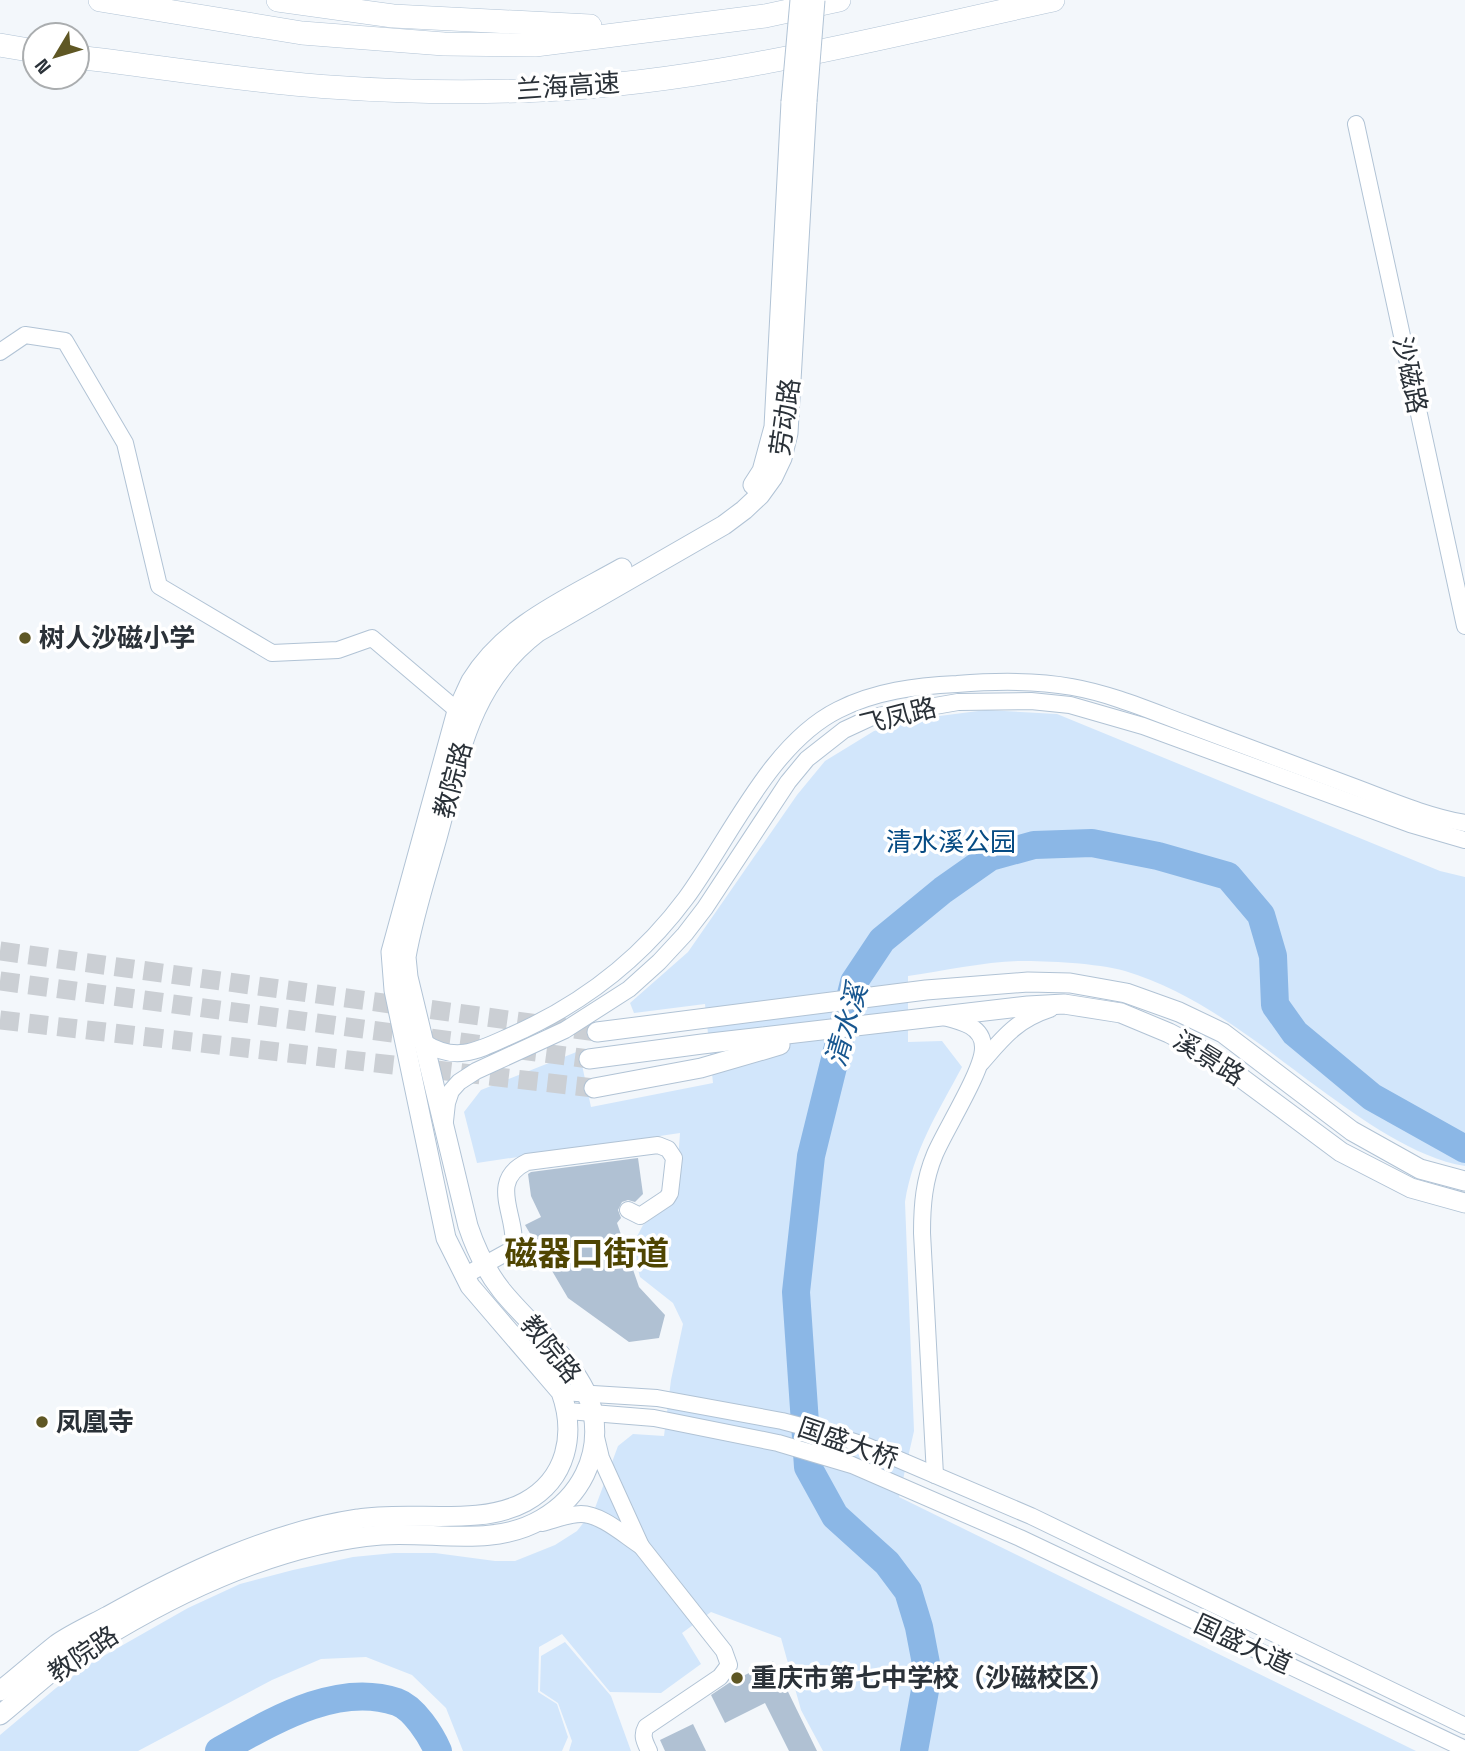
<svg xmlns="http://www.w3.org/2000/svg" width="1465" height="1751" viewBox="0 0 1465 1751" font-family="'Space Grotesk','Noto Sans SC',sans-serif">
<rect width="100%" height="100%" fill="#f3f7fb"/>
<g fill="#d2e6fb">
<path d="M 986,710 L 1057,714 L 1440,871 L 1465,877 L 1465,1166 C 1415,1158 1361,1119 1320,1089 C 1260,1045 1199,993 1125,971 C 1096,963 1049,961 1019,961 C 984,962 943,971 908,976 L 908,1042 L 942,1041 L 962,1067 C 938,1112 913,1151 905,1202 L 914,1431 L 899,1497 L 1416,1751 L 823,1751 L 801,1710 L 781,1638 L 711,1612 L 682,1633 L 701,1664 L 661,1693 L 610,1692 L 562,1634 L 539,1647 L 538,1692 L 557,1704 L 568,1737 L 562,1751 L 463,1751 L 446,1708 L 412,1675 L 366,1657 L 321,1659 L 272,1680 L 138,1751 L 0,1751 L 0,1735 L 56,1688 L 93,1662 L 188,1608 L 240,1584 L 293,1570 L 353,1557 L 394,1553 L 435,1553 L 495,1561 L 515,1561 L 555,1545 L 577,1531 L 595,1508 L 618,1446 L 633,1434 L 664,1436 L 671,1380 L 683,1324 L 673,1303 L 640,1277 L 632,1246 L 643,1225 L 675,1201 L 680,1133 L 477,1163 L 464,1112 L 481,1090 L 579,1051 L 591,1107 L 713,1083 L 705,1004 L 634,1013 L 630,1003 L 688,952 L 797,795 L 825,761 L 874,731 L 924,718 Z"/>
<polygon points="565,1642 611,1696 631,1751 569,1751 572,1741 558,1703 540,1691 541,1656"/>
</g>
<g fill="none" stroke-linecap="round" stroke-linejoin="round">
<g stroke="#8bb7e6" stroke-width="28">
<path d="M 219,1751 C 270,1723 336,1681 397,1702 C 414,1708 431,1735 438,1751"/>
<polyline points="914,1751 928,1674 919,1627 908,1591 887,1563 835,1516 808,1467 796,1292 811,1156 854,982 882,940 943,890 990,857 1034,845 1092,843 1158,856 1228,876 1261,915 1273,956 1275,1005 1295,1033 1372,1097 1465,1149"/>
</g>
</g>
<g fill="#b0c1d3">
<polygon points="638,1158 643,1194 635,1202 628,1200 622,1202 618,1210 621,1218 617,1223 639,1287 665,1315 659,1338 629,1342 568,1298 525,1225 541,1217 531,1196 528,1174 531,1172"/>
<polygon points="773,1661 817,1751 789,1751 765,1703 725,1723 711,1695 729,1683"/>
<polygon points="693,1724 706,1751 665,1751 660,1740"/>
</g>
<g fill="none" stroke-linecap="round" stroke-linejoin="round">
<g stroke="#cbcfd4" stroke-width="19" stroke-dasharray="19 10" stroke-linecap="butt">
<polyline points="0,951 597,1032"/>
<polyline points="0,981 589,1059"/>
<polyline points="0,1020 594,1088"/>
</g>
<defs>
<g id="minor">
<polyline points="1356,124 1465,626"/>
<polyline points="0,352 25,335 65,341 125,443 159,586 272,653 338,650 372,638 465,717"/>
<path d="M 425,1043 C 456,1063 479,1050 510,1036 C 581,1005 640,960 686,898 C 730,838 770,744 838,710 C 875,691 916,686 957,684 C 995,681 1034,680 1072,687 C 1112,694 1151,711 1189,725 C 1242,745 1296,765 1349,785 C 1387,799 1425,816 1465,823"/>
<path d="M 981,1063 C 1003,1038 1016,1020 1050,1009"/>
<polyline points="445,1121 447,1103 451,1091 459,1082 476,1071 565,1030 629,989 659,962 685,934 705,908 788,782 807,759 844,730 872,717 958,702 1031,701 1070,705 1143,726 1410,824 1465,840"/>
<path d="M 464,1276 L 513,1249 C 519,1217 486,1182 527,1162 L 658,1145 L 668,1149 L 674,1158 L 670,1193 L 667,1198 L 640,1216 L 628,1210"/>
<polyline points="561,1392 657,1398 782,1421 824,1432 867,1446 1031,1516 1465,1726"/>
<polyline points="568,1411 654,1418 778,1443 852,1465 1020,1538 1465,1749"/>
<path d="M 935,1475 L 922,1233 C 922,1205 924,1180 935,1154 C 945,1130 984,1069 983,1047 C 983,1026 960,1021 944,1017"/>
<path d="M 542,1523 C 554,1520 568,1514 581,1514 C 601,1514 624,1535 641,1546 L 601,1458 L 596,1437"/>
<path d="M 641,1546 L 724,1651 L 729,1665 L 720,1677 L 646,1727 C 641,1736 645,1742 649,1751"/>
</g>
<g id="major">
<polyline points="753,485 762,471 774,427 791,102"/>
<polyline points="597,1032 926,990 1028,982 1070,983 1126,993 1179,1012 1223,1033 1352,1131 1420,1169 1465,1181"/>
<polyline points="589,1059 702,1044 1028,1006 1064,1004 1121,1013 1169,1033 1209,1054 1341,1152 1411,1188 1465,1203"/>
<polyline points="594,1088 701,1068 780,1045"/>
<path d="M 0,1691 C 19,1676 38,1659 57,1644 C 73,1633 91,1625 108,1616 C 185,1573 271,1532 358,1519 C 410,1510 479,1527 525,1502 C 567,1479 576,1434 561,1392 L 470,1286 L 446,1238 L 394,990 L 391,952 L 457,711 C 462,701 466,691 471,681 C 505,625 567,599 622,568"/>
<path d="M 0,1715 C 22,1697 43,1678 65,1661 C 80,1650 98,1641 115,1631 C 196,1583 286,1543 381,1535 C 435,1531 493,1548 542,1519 C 580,1497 601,1457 593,1413 C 583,1366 531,1327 502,1291 C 486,1271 476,1250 468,1226 L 408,977 L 406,957 C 413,917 426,877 437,838 C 459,758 468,685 538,632 L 724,525 L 744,510 L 760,495 L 773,477 L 782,458 L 788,433 L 807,101"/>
</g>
<g id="highway">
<polyline points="100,0 302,33 444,44 535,45 765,16 839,0"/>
<polyline points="278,0 393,16 590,26"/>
<polyline points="0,45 35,51"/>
<path d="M 77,57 C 161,67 245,81 330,87 C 400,92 472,93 542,90 C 715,82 885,36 1053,0"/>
</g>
</defs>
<use href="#minor" stroke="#b1c3d5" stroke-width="18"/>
<use href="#major" stroke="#b1c3d5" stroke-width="21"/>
<use href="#highway" stroke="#b1c3d5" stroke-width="24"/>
<use href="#minor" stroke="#fff" stroke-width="16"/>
<use href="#major" stroke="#fff" stroke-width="19"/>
<use href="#highway" stroke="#fff" stroke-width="23"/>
<defs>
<g id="major-bridge">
<polyline points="807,101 815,0"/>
<polyline points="791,102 800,0"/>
</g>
</defs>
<use href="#major-bridge" stroke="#b1c3d5" stroke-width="21" stroke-linecap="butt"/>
<use href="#major-bridge" stroke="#fff" stroke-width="19"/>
</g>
<g fill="#5f5724" stroke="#fff" stroke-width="2.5">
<circle cx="25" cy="638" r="7"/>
<circle cx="42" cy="1422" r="7"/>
<circle cx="737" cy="1678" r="7"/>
</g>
<g text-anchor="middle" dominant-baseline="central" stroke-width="7" stroke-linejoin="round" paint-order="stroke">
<g font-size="26" fill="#2a3138" stroke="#fff">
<text transform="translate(568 86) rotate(-4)">兰海高速</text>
<text transform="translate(1410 375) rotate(78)">沙磁路</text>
<text transform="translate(785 417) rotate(-82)">劳动路</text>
<text transform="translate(898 716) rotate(-14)">飞凤路</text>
<text transform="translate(453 780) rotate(-75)">教院路</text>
<text transform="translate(1209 1058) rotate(32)">溪景路</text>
<text transform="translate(551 1349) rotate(51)">教院路</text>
<text transform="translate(848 1443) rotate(19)">国盛大桥</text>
<text transform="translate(1243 1644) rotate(25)">国盛大道</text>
<text transform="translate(83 1654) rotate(-34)">教院路</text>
</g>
<g font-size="26" font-weight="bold" fill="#2a3138" stroke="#fff" text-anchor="start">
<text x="39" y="638">树人沙磁小学</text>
<text x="56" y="1422">凤凰寺</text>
<text x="751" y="1678">重庆市第七中学校（沙磁校区）</text>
</g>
<g font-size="26" fill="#064b83" stroke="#fff">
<text x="951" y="842">清水溪公园</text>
</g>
<g font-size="28" font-style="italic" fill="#185790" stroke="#fff">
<text transform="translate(846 1025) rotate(-74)">清水溪</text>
</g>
<g font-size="33" font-weight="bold" fill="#4f4502" stroke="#fff">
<text x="587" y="1254">磁器口街道</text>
</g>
</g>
<g transform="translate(56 56) rotate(232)"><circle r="33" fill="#ffffff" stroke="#aaadaf" stroke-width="2"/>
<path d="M0-5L12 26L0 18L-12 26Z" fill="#5f5724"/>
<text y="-10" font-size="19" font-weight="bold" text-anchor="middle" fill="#2a3138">N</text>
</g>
</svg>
